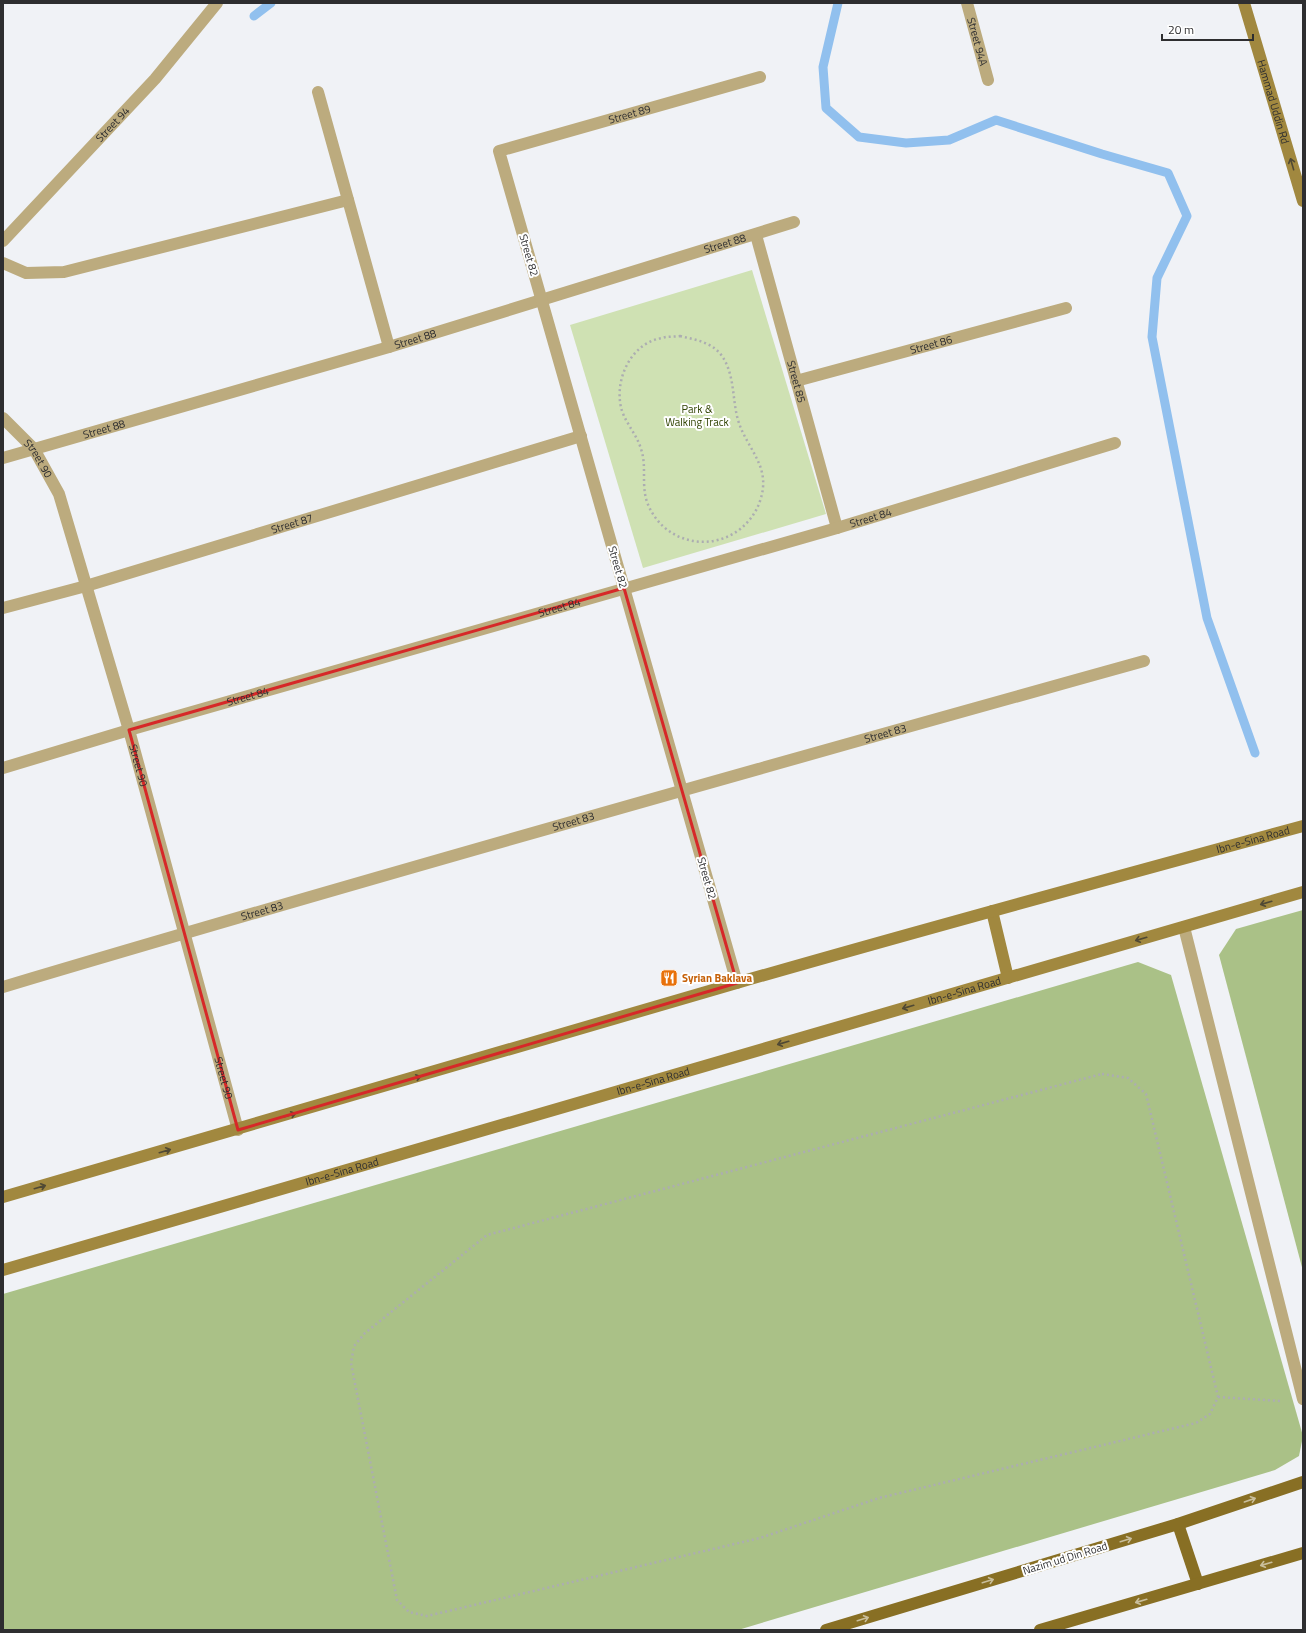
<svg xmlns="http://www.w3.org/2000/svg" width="1306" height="1633" viewBox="0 0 1306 1633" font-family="'Titillium Web',sans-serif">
<rect width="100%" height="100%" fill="#f0f2f6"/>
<polygon fill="#cfe1b3" points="752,270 826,514 643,568 570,325"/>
<g fill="#aac187">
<polygon points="1303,910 1303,1271 1219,955 1236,929"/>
<polygon points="1138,962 1171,975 1303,1436 1299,1456 1275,1470 738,1630 3,1630 3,1294"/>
</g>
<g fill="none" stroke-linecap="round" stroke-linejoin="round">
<g stroke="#91c0ee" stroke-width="9">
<polyline points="838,3 823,67 826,108 859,137 906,143 949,140 996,120 1102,154 1168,173 1187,216 1157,278 1152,337 1207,618 1255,753"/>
<polyline points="254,16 271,3"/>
</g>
<g stroke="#acadb1" stroke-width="2.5" stroke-dasharray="2 3" stroke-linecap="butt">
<path d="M 680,336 C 696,340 712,342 722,356 C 735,375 732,399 738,420 C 747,450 772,466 760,501 C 756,513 749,522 739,530 C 706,554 661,540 647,502 C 641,484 647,466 641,449 C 637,435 627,425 622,411 C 613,382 630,343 662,338 C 668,336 674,337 680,336 Z"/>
<polygon points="1102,1074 1128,1078 1146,1094 1218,1397 1210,1414 1196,1423 879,1498 760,1538 427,1616 409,1612 397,1600 351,1363 354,1346 365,1333 487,1235"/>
<polyline points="1218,1397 1281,1401"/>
</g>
<g stroke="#bcab7e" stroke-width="12">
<path id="s1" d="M 967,3 L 988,80"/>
<polyline points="318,92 389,347"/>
<path id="s2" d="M 756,235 L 837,528"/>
<path id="s3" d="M 3,241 L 155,79 L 217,3"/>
<polyline points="3,263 26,273 64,272 348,200"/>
<path id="s4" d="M 796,381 L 1066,308"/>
<path id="s5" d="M 3,418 L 34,449 L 59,494 L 129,730 L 238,1130"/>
<path id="s6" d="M 3,458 L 389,347 L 794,222"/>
<path id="s7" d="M 3,608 L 86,586 L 581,436"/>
<path id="s8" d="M 3,768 L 129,730 L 837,528 L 1115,443"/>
<polyline points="1184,927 1303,1399"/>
<path id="s9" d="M 737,983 L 499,151 L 760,77"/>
<path id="s10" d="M 3,987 C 382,874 763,767 1144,661"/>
</g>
<g stroke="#a1883f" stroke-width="12">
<path id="s11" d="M 1244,3 L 1303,201"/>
<polyline points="992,911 1008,978"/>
<path id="s12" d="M 3,1197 C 249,1127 494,1053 740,982 C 927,928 1115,877 1303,826"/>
<path id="s13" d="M 3,1270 L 1303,892"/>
</g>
<g stroke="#886f24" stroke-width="12">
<polyline points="1178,1524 1198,1584"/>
<polyline points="826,1630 1178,1524 1303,1482"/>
<polyline points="1040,1630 1303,1553"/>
</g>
</g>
<defs><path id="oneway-shaft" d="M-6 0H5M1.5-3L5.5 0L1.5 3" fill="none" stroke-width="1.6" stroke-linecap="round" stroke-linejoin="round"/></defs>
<g stroke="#504934">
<use href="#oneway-shaft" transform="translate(1292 164) rotate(-106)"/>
<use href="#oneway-shaft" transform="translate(1266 903) rotate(164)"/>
<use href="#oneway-shaft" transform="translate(1141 939) rotate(164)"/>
<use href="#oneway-shaft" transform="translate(908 1007) rotate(164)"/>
<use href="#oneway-shaft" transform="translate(783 1043) rotate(164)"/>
<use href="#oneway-shaft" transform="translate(415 1078) rotate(-16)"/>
<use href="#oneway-shaft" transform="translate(290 1115) rotate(-16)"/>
<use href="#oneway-shaft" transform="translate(165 1151) rotate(-16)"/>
<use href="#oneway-shaft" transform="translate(40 1187) rotate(-16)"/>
</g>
<g stroke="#c9be9c">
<use href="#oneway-shaft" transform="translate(1250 1500) rotate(-19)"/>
<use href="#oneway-shaft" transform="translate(1126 1540) rotate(-17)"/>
<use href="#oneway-shaft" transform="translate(1266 1564) rotate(164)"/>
<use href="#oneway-shaft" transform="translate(988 1581) rotate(-17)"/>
<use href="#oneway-shaft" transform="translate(1141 1601) rotate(164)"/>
<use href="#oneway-shaft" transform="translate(863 1619) rotate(-17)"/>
</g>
<path fill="none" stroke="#d62828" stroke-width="3" stroke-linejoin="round" d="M 624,588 L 737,983 L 238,1130 L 129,730 Z"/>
<defs>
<symbol id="restaurant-square" viewBox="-11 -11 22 22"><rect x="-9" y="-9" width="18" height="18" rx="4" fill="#e8710a" stroke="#fff"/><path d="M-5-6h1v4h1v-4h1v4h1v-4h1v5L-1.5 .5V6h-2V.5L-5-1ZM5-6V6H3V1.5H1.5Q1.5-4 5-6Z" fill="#fff"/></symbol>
</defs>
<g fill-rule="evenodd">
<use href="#restaurant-square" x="659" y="968" width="20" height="20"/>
</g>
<g text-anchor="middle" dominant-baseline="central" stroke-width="4" stroke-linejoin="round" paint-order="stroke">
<g font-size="11" fill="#2e2e30" stroke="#fff">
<text stroke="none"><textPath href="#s1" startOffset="40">Street 94A</textPath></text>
<text stroke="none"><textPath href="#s11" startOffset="103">Hammad Uddin Rd</textPath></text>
<text stroke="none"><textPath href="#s9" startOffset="1001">Street 89</textPath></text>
<text stroke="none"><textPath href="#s3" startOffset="160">Street 94</textPath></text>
<text stroke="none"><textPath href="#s6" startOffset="753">Street 88</textPath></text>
<text transform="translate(529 255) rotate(74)">Street 82</text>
<text stroke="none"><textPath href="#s6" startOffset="429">Street 88</textPath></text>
<text stroke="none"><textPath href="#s4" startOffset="140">Street 86</textPath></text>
<text stroke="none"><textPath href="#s2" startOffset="152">Street 85</textPath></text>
<text stroke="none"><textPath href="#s6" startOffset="105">Street 88</textPath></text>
<text stroke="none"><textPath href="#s5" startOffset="54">Street 90</textPath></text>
<text stroke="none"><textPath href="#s8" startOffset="903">Street 84</textPath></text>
<text stroke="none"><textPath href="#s7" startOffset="301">Street 87</textPath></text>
<text transform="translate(618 567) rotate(74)">Street 82</text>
<text stroke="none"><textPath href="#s8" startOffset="579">Street 84</textPath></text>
<text stroke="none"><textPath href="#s8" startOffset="255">Street 84</textPath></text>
<text stroke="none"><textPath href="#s10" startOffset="918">Street 83</textPath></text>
<text stroke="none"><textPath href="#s5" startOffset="378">Street 90</textPath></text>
<text stroke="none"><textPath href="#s10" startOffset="594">Street 83</textPath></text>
<text stroke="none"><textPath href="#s12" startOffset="1300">Ibn-e-Sina Road</textPath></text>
<text transform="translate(707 878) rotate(74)">Street 82</text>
<text stroke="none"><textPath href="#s10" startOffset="270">Street 83</textPath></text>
<text stroke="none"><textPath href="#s13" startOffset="1001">Ibn-e-Sina Road</textPath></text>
<text stroke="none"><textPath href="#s5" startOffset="702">Street 90</textPath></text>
<text stroke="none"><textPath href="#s13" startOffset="677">Ibn-e-Sina Road</textPath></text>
<text stroke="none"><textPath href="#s13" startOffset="353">Ibn-e-Sina Road</textPath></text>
<text transform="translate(1065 1558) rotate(-17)">Nazim ud Din Road</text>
</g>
<g font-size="11" fill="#2f4200" stroke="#fff">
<text x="697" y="409">Park &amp;<tspan x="697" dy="13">Walking Track</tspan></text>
</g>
<g font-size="11" font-weight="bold" fill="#c56008" stroke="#fff" text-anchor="start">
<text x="682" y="978">Syrian Baklava</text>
</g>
</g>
<rect width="1306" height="1633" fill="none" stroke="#2e2e30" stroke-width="8"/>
<path d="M1162 34v6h91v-6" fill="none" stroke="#2e2e30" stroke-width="2"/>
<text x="1168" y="34" font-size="12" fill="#2e2e30" stroke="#ffffff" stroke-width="3" paint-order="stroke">20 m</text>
</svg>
